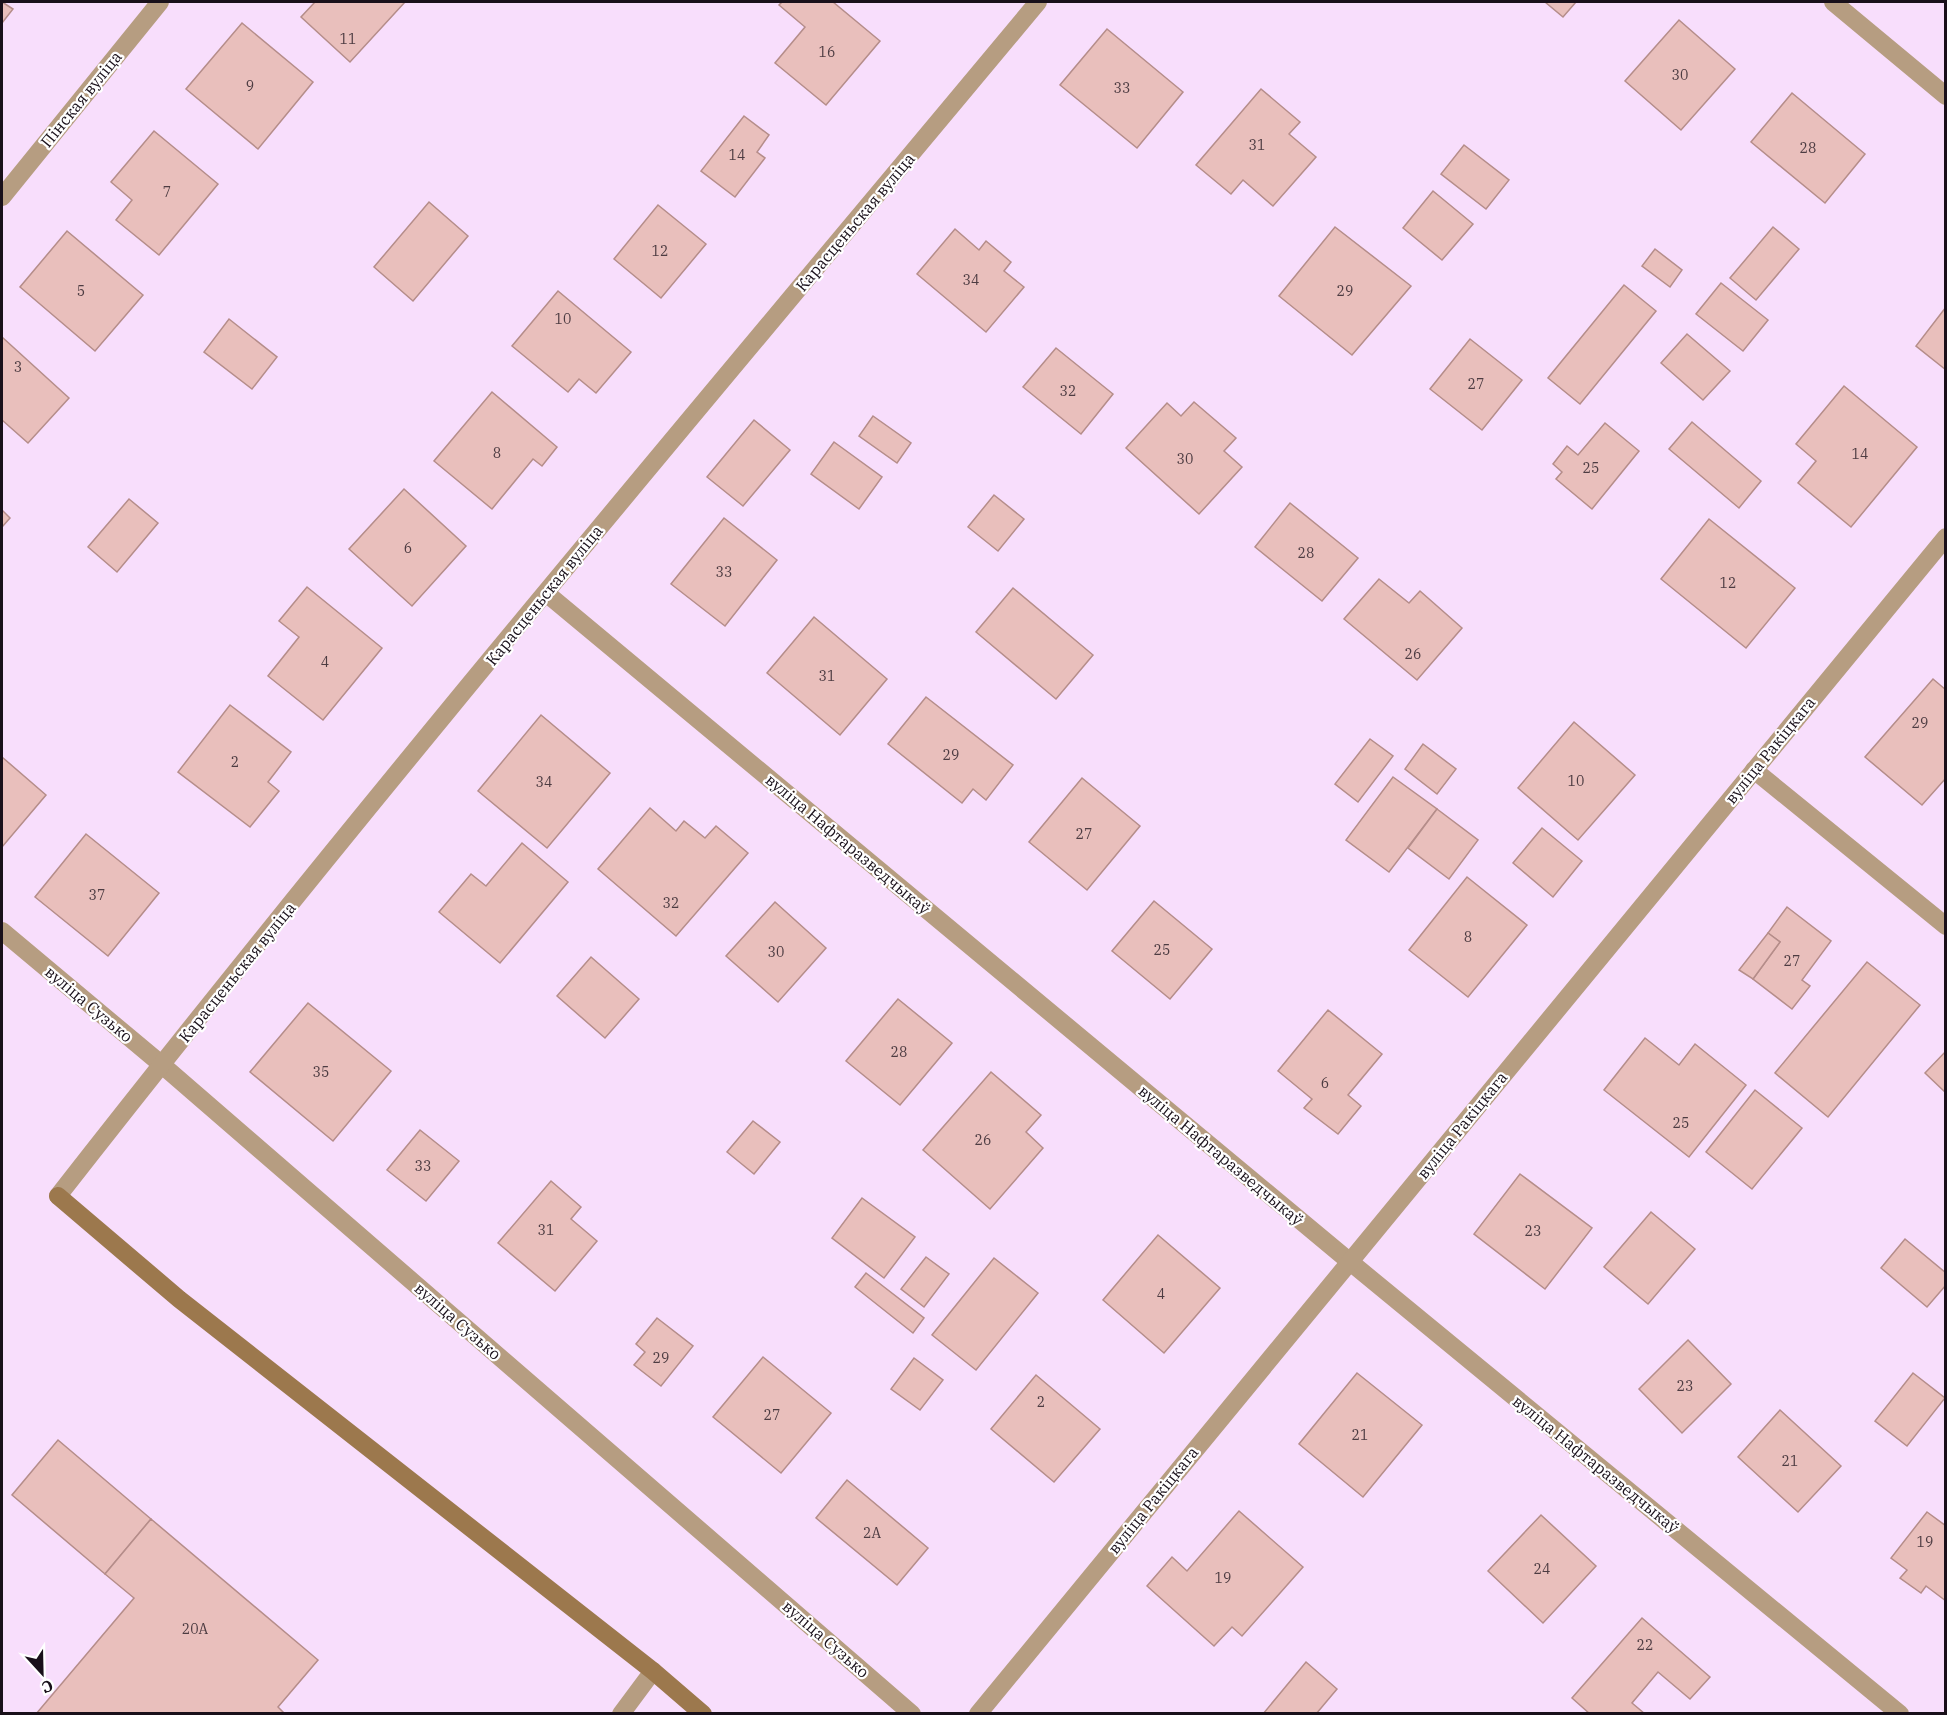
<svg xmlns="http://www.w3.org/2000/svg" width="1947" height="1715" viewBox="0 0 1947 1715" font-family="'IBM Plex Serif',serif">
<rect width="100%" height="100%" fill="#f8defc"/>
<g fill="#e9bfbc" stroke="#b58d8a" stroke-width="1.5">
<polygon points="2,2 13,9 2,23"/>
<polygon points="315,2 405,2 350,62 301,17"/>
<polygon points="782,2 833,2 880,41 826,105 775,63 805,27 779,5"/>
<polygon points="1545,2 1576,2 1563,17"/>
<polygon points="1679,20 1735,69 1681,130 1625,81"/>
<polygon points="242,23 313,82 258,149 186,89"/>
<polygon points="1107,29 1183,92 1137,148 1060,85"/>
<polygon points="1261,89 1300,122 1289,134 1316,157 1273,206 1243,180 1231,194 1196,165"/>
<polygon points="1792,93 1865,154 1825,203 1751,142"/>
<polygon points="744,116 769,135 757,152 765,158 735,197 701,171"/>
<polygon points="154,131 218,184 159,255 116,220 132,200 111,182"/>
<polygon points="1464,145 1509,180 1486,209 1441,174"/>
<polygon points="1433,191 1473,224 1442,260 1403,228"/>
<polygon points="429,202 468,236 413,301 374,267"/>
<polygon points="658,205 706,244 661,298 614,259"/>
<polygon points="1335,227 1411,286 1352,355 1279,296"/>
<polygon points="1773,227 1799,249 1756,300 1730,278"/>
<polygon points="955,229 979,250 986,241 1011,262 1004,271 1024,287 986,332 917,274"/>
<polygon points="67,231 143,295 95,351 20,287"/>
<polygon points="1655,249 1682,270 1670,287 1642,266"/>
<polygon points="1721,283 1768,320 1743,351 1696,314"/>
<polygon points="1624,285 1656,311 1580,404 1548,378"/>
<polygon points="558,291 631,352 596,393 579,379 568,392 512,346"/>
<polygon points="1946,307 1946,370 1916,346"/>
<polygon points="229,319 277,357 252,389 204,352"/>
<polygon points="1687,334 1730,371 1703,400 1661,363"/>
<polygon points="2,337 69,398 28,443 2,420"/>
<polygon points="1470,339 1522,380 1482,430 1430,389"/>
<polygon points="1056,348 1113,394 1081,434 1023,387"/>
<polygon points="1844,386 1917,447 1851,527 1798,483 1816,461 1796,444"/>
<polygon points="492,392 557,447 542,466 533,459 492,509 434,461"/>
<polygon points="1194,402 1236,438 1224,451 1242,467 1199,514 1126,448 1167,403 1181,416"/>
<polygon points="873,416 911,443 897,463 859,436"/>
<polygon points="754,420 790,450 743,506 707,477"/>
<polygon points="1692,422 1761,481 1739,508 1669,449"/>
<polygon points="1605,423 1639,451 1592,509 1556,479 1562,472 1553,464 1567,446 1578,455"/>
<polygon points="834,442 882,477 859,509 811,474"/>
<polygon points="404,489 466,546 412,606 349,549"/>
<polygon points="994,495 1024,519 998,551 968,527"/>
<polygon points="129,499 158,523 117,572 88,547"/>
<polygon points="1290,503 1358,558 1322,601 1255,547"/>
<polygon points="2,510 10,518 2,527"/>
<polygon points="724,518 777,560 725,626 671,584"/>
<polygon points="1709,519 1795,588 1746,648 1661,579"/>
<polygon points="1379,579 1409,603 1420,591 1462,628 1417,680 1344,619"/>
<polygon points="307,587 382,648 323,720 268,676 299,637 279,621"/>
<polygon points="1013,588 1093,655 1056,699 976,632"/>
<polygon points="814,617 887,679 840,735 767,673"/>
<polygon points="1933,679 1946,690 1946,778 1922,805 1865,757"/>
<polygon points="926,697 1013,765 986,800 973,789 962,803 888,744"/>
<polygon points="230,705 291,752 268,782 279,791 250,827 178,772"/>
<polygon points="541,715 610,773 547,848 478,791"/>
<polygon points="1574,722 1635,775 1578,840 1518,788"/>
<polygon points="1370,739 1393,756 1358,802 1335,784"/>
<polygon points="1423,744 1456,769 1437,794 1405,769"/>
<polygon points="2,757 46,795 2,847"/>
<polygon points="1393,777 1437,809 1389,872 1346,840"/>
<polygon points="1082,778 1140,826 1087,890 1029,842"/>
<polygon points="650,808 676,831 684,821 705,838 716,826 748,853 676,936 598,869"/>
<polygon points="1437,809 1478,840 1449,879 1408,848"/>
<polygon points="1542,828 1582,861 1553,897 1513,863"/>
<polygon points="86,834 159,893 108,956 35,897"/>
<polygon points="522,843 568,882 500,963 439,912 471,874 486,886"/>
<polygon points="1467,877 1527,925 1468,997 1409,950"/>
<polygon points="1154,901 1212,949 1170,999 1112,951"/>
<polygon points="775,902 826,948 778,1002 726,956"/>
<polygon points="1787,907 1831,941 1802,980 1810,986 1792,1009 1753,979 1780,942 1768,933"/>
<polygon points="1768,933 1780,942 1753,979 1739,970"/>
<polygon points="591,957 639,999 605,1038 557,996"/>
<polygon points="1867,962 1920,1005 1828,1117 1775,1073"/>
<polygon points="898,999 952,1043 900,1105 846,1061"/>
<polygon points="308,1003 391,1071 333,1141 250,1072"/>
<polygon points="1328,1010 1382,1054 1348,1095 1361,1106 1338,1134 1304,1108 1312,1099 1278,1071"/>
<polygon points="1645,1038 1679,1065 1695,1044 1746,1085 1689,1157 1604,1090"/>
<polygon points="1946,1051 1946,1093 1925,1073"/>
<polygon points="991,1072 1041,1115 1026,1132 1043,1148 990,1209 923,1150"/>
<polygon points="1755,1090 1802,1128 1752,1189 1706,1152"/>
<polygon points="753,1121 780,1142 754,1174 727,1152"/>
<polygon points="420,1130 459,1161 426,1201 387,1170"/>
<polygon points="1520,1174 1592,1228 1545,1289 1474,1234"/>
<polygon points="551,1181 581,1207 571,1219 597,1241 555,1291 498,1243"/>
<polygon points="862,1198 915,1237 884,1278 832,1238"/>
<polygon points="1651,1212 1695,1249 1648,1304 1604,1267"/>
<polygon points="1158,1235 1220,1288 1164,1353 1103,1300"/>
<polygon points="1905,1239 1946,1273 1946,1285 1927,1307 1881,1268"/>
<polygon points="926,1257 949,1274 924,1307 901,1289"/>
<polygon points="994,1258 1038,1293 976,1370 932,1335"/>
<polygon points="866,1273 924,1318 913,1333 855,1287"/>
<polygon points="657,1318 693,1346 661,1386 634,1365 645,1352 636,1344"/>
<polygon points="1688,1340 1731,1384 1682,1433 1639,1389"/>
<polygon points="763,1357 831,1413 781,1473 713,1417"/>
<polygon points="914,1358 943,1380 920,1410 891,1389"/>
<polygon points="1357,1373 1422,1425 1363,1497 1299,1444"/>
<polygon points="1913,1373 1945,1398 1907,1446 1875,1421"/>
<polygon points="1036,1375 1100,1429 1054,1482 991,1429"/>
<polygon points="1780,1410 1841,1466 1798,1512 1738,1457"/>
<polygon points="58,1440 151,1519 105,1574 12,1495"/>
<polygon points="847,1480 928,1548 897,1585 816,1518"/>
<polygon points="1239,1511 1303,1567 1242,1636 1232,1627 1214,1646 1147,1586 1172,1557 1187,1571"/>
<polygon points="1927,1512 1946,1526 1946,1601 1926,1586 1921,1593 1900,1578 1907,1570 1891,1558"/>
<polygon points="1541,1515 1596,1566 1543,1623 1488,1571"/>
<polygon points="151,1519 318,1660 278,1707 285,1714 36,1714 134,1598 105,1574"/>
<polygon points="1642,1618 1710,1677 1690,1699 1658,1672 1632,1703 1645,1714 1590,1714 1572,1698"/>
<polygon points="1306,1662 1337,1689 1316,1714 1263,1714"/>
</g>
<g fill="none" stroke-linecap="round" stroke-linejoin="round">
<polyline stroke="#b69d81" stroke-width="18" points="621,1714 653,1671"/>
<g stroke="#b69d81" stroke-width="18">
<polyline points="1833,2 1946,96"/>
<polyline points="2,197 160,2"/>
<polyline points="546,593 1349,1261 1900,1714"/>
<polyline points="1754,770 1946,926"/>
<polyline points="2,931 161,1064 912,1714"/>
<path d="M 58,1196 C 375,790 709,397 1038,2"/>
<polyline points="978,1714 1946,537"/>
</g>
<polyline stroke="#9c784d" stroke-width="18" points="58,1196 179,1299 653,1671 703,1714"/>
</g>
<g text-anchor="middle" dominant-baseline="central" stroke-width="4.5" stroke-linejoin="round" paint-order="stroke">
<g font-size="14" fill="#4d3c42">
<text x="348" y="39">11</text>
<text x="827" y="52">16</text>
<text x="1680" y="75">30</text>
<text x="250" y="86">9</text>
<text x="1122" y="88">33</text>
<text x="1257" y="145">31</text>
<text x="1808" y="148">28</text>
<text x="737" y="155">14</text>
<text x="167" y="192">7</text>
<text x="660" y="251">12</text>
<text x="971" y="280">34</text>
<text x="81" y="291">5</text>
<text x="1345" y="291">29</text>
<text x="563" y="319">10</text>
<text x="18" y="367">3</text>
<text x="1476" y="384">27</text>
<text x="1068" y="391">32</text>
<text x="497" y="453">8</text>
<text x="1860" y="454">14</text>
<text x="1185" y="459">30</text>
<text x="1591" y="468">25</text>
<text x="408" y="548">6</text>
<text x="1306" y="553">28</text>
<text x="724" y="572">33</text>
<text x="1728" y="583">12</text>
<text x="1413" y="654">26</text>
<text x="325" y="662">4</text>
<text x="827" y="676">31</text>
<text x="1920" y="723">29</text>
<text x="951" y="755">29</text>
<text x="235" y="762">2</text>
<text x="1576" y="781">10</text>
<text x="544" y="782">34</text>
<text x="1084" y="834">27</text>
<text x="97" y="895">37</text>
<text x="671" y="903">32</text>
<text x="1468" y="937">8</text>
<text x="1162" y="950">25</text>
<text x="776" y="952">30</text>
<text x="1792" y="961">27</text>
<text x="899" y="1052">28</text>
<text x="321" y="1072">35</text>
<text x="1325" y="1083">6</text>
<text x="1681" y="1123">25</text>
<text x="983" y="1140">26</text>
<text x="423" y="1166">33</text>
<text x="546" y="1230">31</text>
<text x="1533" y="1231">23</text>
<text x="1161" y="1294">4</text>
<text x="661" y="1358">29</text>
<text x="1685" y="1386">23</text>
<text x="1041" y="1402">2</text>
<text x="772" y="1415">27</text>
<text x="1360" y="1435">21</text>
<text x="1790" y="1461">21</text>
<text x="872" y="1533">2А</text>
<text x="1925" y="1542">19</text>
<text x="1542" y="1569">24</text>
<text x="1223" y="1578">19</text>
<text x="195" y="1629">20А</text>
<text x="1645" y="1645">22</text>
</g>
<g font-size="16" fill="#19101a" stroke="#fff">
<text transform="translate(81 99) rotate(-51)">Пінская вуліца</text>
<text transform="translate(855 222) rotate(-50)">Карасценьская вуліца</text>
<text transform="translate(544 595) rotate(-51)">Карасценьская вуліца</text>
<text transform="translate(1770 750) rotate(-51)">вуліца Ракіцкага</text>
<text transform="translate(848 844) rotate(40)">вуліца Нафтаразведчыкаў</text>
<text transform="translate(237 972) rotate(-51)">Карасценьская вуліца</text>
<text transform="translate(89 1004) rotate(40)">вуліца Сузько</text>
<text transform="translate(1462 1125) rotate(-51)">вуліца Ракіцкага</text>
<text transform="translate(1221 1155) rotate(40)">вуліца Нафтаразведчыкаў</text>
<text transform="translate(458 1321) rotate(41)">вуліца Сузько</text>
<text transform="translate(1596 1464) rotate(39)">вуліца Нафтаразведчыкаў</text>
<text transform="translate(1153 1500) rotate(-51)">вуліца Ракіцкага</text>
<text transform="translate(826 1639) rotate(41)">вуліца Сузько</text>
</g>
</g>
<rect width="1947" height="1715" fill="none" stroke="#19101a" stroke-width="6"/>
<g transform="translate(42 1673) rotate(158)" stroke="#ffffff" stroke-width="4.5" paint-order="stroke">
<path d="M0-4.5L10 22L0 15L-10 22Z" fill="#19101a"/>
<text y="-9" font-size="16" font-weight="bold" text-anchor="middle" fill="#19101a">С</text>
</g>
</svg>
